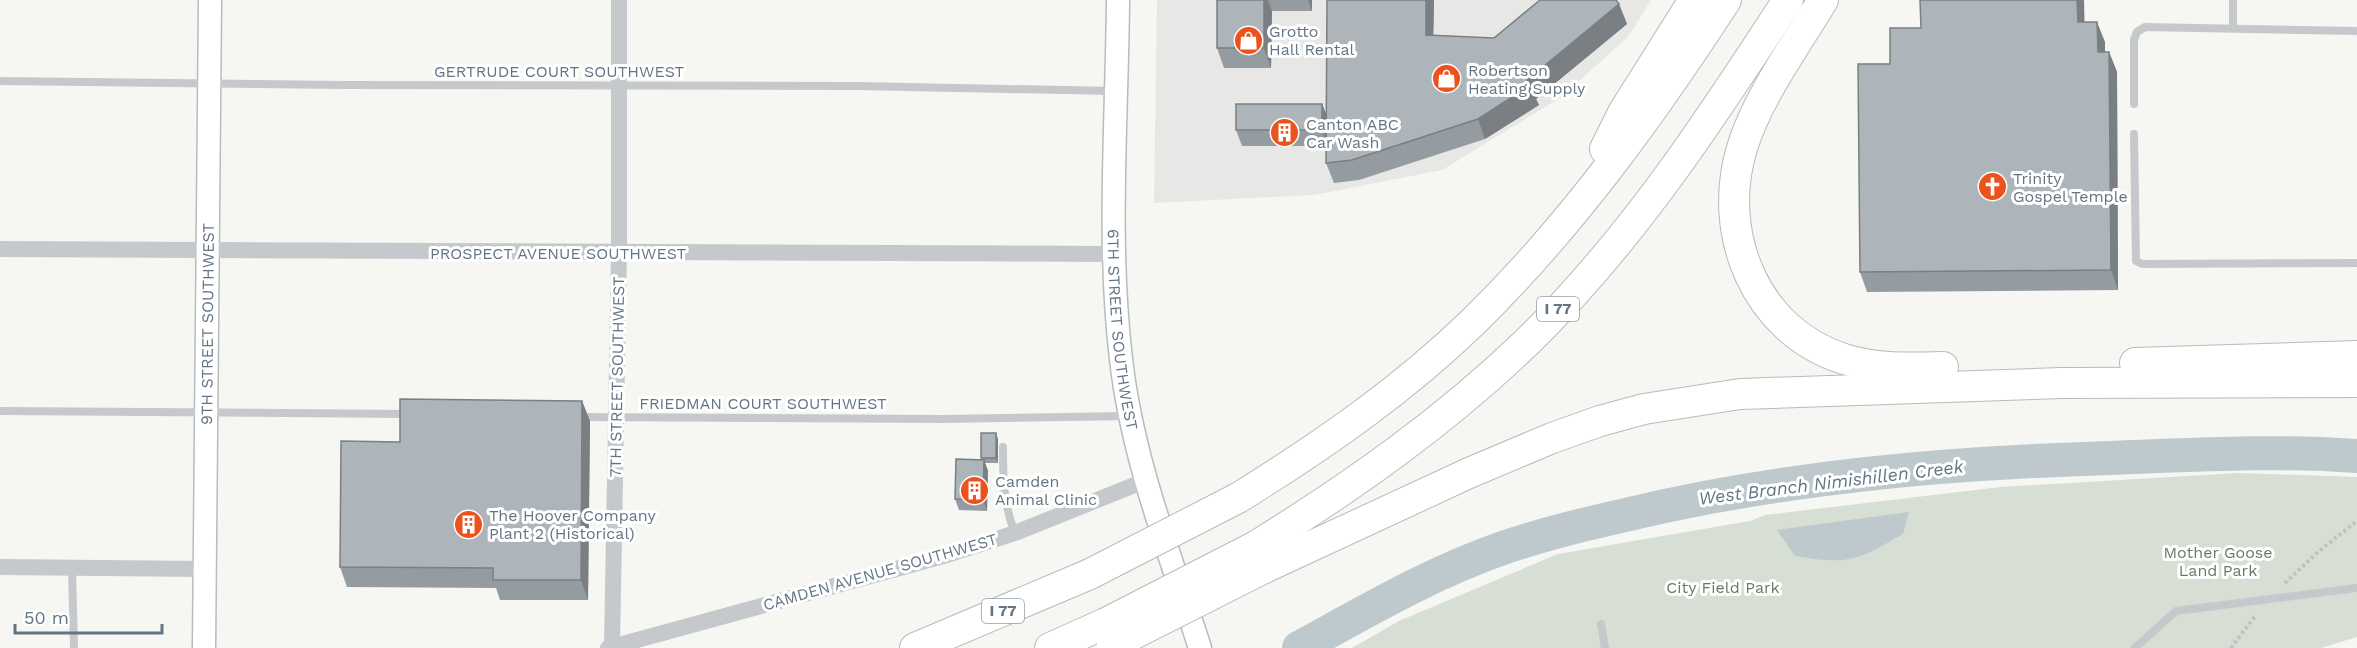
<svg xmlns="http://www.w3.org/2000/svg" width="2357" height="648" viewBox="0 0 2357 648" font-family="'Work Sans',sans-serif">
<rect width="100%" height="100%" fill="#f6f6f2"/>
<polygon fill="#e7e8e6" points="1157,0 1651,0 1628,37 1560,98 1442,170 1314,195 1154,203"/>
<polygon fill="#d7ded3" points="2238,473 2357,477 2357,637 2321,648 1352,648 1399,621 1558,554 1750,521 1765,515 2001,487"/>
<path fill="#bec9ce" d="M 1909,512 L 1903,534 C 1857,561 1848,565 1795,556 L 1777,530 Z"/>
<g fill="none" stroke-linecap="round" stroke-linejoin="round">
<path stroke="#bec9ce" stroke-width="34" d="M 1299,648 C 1365,612 1429,574 1500,549 C 1540,535 1581,525 1621,516 C 1782,477 1946,463 2110,458 C 2192,455 2275,450 2357,456"/>
<defs>
<g id="secondary">
<path id="s1" d="M 1118,0 C 1117,119 1107,241 1121,359 C 1132,458 1170,554 1200,648"/>
<path id="s2" d="M 204,648 L 210,0"/>
</g>
<g id="highway">
<path d="M 1823,0 C 1796,45 1757,98 1742,148 C 1716,233 1755,331 1844,359 C 1875,369 1910,368 1943,367"/>
<polyline points="1605,149 1624,111 1694,0"/>
<polyline points="2135,363 2357,356"/>
<path d="M 1238,498 C 1322,446 1403,390 1474,321 C 1571,226 1652,114 1726,0"/>
<path d="M 1256,546 C 1353,486 1445,421 1527,342 C 1631,241 1710,120 1788,0"/>
<polyline points="1262,569 1469,473 1552,438 1600,421 1644,409 1740,394 2062,383 2357,382"/>
<polyline points="915,648 1090,574"/>
<polyline points="1050,648 1106,623"/>
</g>
</defs>
<use href="#secondary" stroke="#b7bcc1" stroke-width="25"/>
<use href="#highway" stroke="#b7bbbe" stroke-width="32"/>
<g stroke="#bfc1c3" stroke-width="4" stroke-dasharray="3 3" stroke-linecap="butt">
<polyline points="2285,583 2319,551 2357,521"/>
<polyline points="2231,648 2256,615"/>
</g>
<g stroke="#c5c9cc" stroke-width="8">
<polyline points="2233,28 2233,0"/>
<polyline points="0,81 344,85 857,86 1114,91"/>
<polyline points="2134,104 2134,40 2137,32 2145,27 2357,31"/>
<polyline points="2134,134 2136,261 2142,264 2357,263"/>
<polyline points="0,411 410,414"/>
<polyline points="579,417 943,419 1130,416"/>
<path d="M 1003,447 C 1003,478 1003,504 1015,533"/>
<polyline points="72,568 74,648"/>
<polyline points="1601,624 1605,648"/>
<polyline points="2135,648 2176,611 2357,588"/>
</g>
<g stroke="#c5c9cc" stroke-width="16">
<polyline points="0,249 1115,254"/>
<polyline points="0,567 204,569"/>
<polyline points="612,647 619,253 619,0"/>
<polyline points="608,648 947,555 1015,533 1147,480"/>
</g>
<use href="#secondary" stroke="#fff" stroke-width="22"/>
<use href="#highway" stroke="#fff" stroke-width="30"/>
<defs>
<g id="highway-bridge">
<polyline points="1090,574 1238,498"/>
<polyline points="1106,623 1256,546"/>
<polyline points="1112,645 1262,569"/>
</g>
</defs>
<use href="#highway-bridge" stroke="#b7bbbe" stroke-width="32" stroke-linecap="butt"/>
<use href="#highway-bridge" stroke="#fff" stroke-width="30"/>
</g>
<g fill="#959ca1">
<polygon points="1217,0 1312,0 1312,11 1272,11 1271,68 1224,68 1217,48"/>
<polygon points="1327,0 1434,0 1433,36 1494,38 1619,4 1627,24 1536,99 1539,105 1485,139 1359,180 1334,183 1326,163 1326,146 1242,146 1236,130 1322,104 1327,116"/>
<polygon points="2085,22 2105,42 2105,52 2109,52 2117,72 2118,290 1867,292 1860,272 1890,64 1921,28"/>
<polygon points="582,401 590,421 588,600 500,600 496,588 347,587 340,567 400,442"/>
<polygon points="998,439 998,463 985,463 988,471 987,511 959,510 955,499 982,460 981,458"/>
</g>
<g fill="#797f83">
<polygon points="1264,0 1268,0 1272,11 1271,68 1264,48"/>
<polygon points="1308,0 1312,0 1312,11"/>
<polygon points="1426,0 1434,0 1433,55 1426,35"/>
<polygon points="2077,0 2084,0 2085,42 2078,22"/>
<polygon points="1619,4 1627,24 1536,99 1539,105 1485,139 1478,119 1527,80"/>
<polygon points="2097,22 2105,42 2105,72 2098,52"/>
<polygon points="2109,52 2117,72 2118,290 2111,270"/>
<polygon points="1322,104 1328,119 1328,146 1322,130"/>
<polygon points="582,401 590,421 588,600 581,580"/>
<polygon points="996,433 998,439 998,463 996,458"/>
<polygon points="984,460 988,471 987,511 983,500"/>
</g>
<g fill="#adb5bb" stroke="#797f83" stroke-width="1.5">
<rect x="1217" y="0" width="47" height="48"/>
<polygon points="1327,0 1426,0 1426,35 1494,38 1540,0 1616,0 1619,4 1527,80 1531,85 1478,119 1352,160 1326,163"/>
<polygon points="1920,0 2077,0 2078,22 2097,22 2098,52 2109,52 2111,270 1860,272 1858,64 1890,64 1890,28 1921,28"/>
<rect x="1236" y="104" width="86" height="26"/>
<polygon points="400,399 582,401 581,580 493,580 493,568 340,567 341,441 400,442"/>
<rect x="981" y="433" width="15" height="25"/>
<polygon points="956,459 984,460 983,500 955,499"/>
</g>
<defs>
<symbol id="shop-disc" viewBox="-11 -11 22 22"><circle r="9.5" fill="#eb521d" stroke="#fff"/><path d="M-5-2.5h2.3a2.7 3.5 0 0 1 5.4 0H5L5.5 6h-11ZM-1.5-2.5h3a1.5 2.3 0 0 0-3 0Z" fill="#fff"/></symbol>
<symbol id="building-disc" viewBox="-11 -11 22 22"><circle r="9.5" fill="#eb521d" stroke="#fff"/><path d="M-4-6H4V6H1V3H-1V6H-4ZM-2.5-4.3h1.7v1.8h-1.7ZM.8-4.3h1.7v1.8H.8ZM-2.5-1h1.7V.8h-1.7ZM.8-1h1.7V.8H.8Z" fill="#fff"/></symbol>
<symbol id="church-disc" viewBox="-11 -11 22 22"><circle r="9.5" fill="#eb521d" stroke="#fff"/><path d="M-1.2-6h2.4v3.5h3.3v2.4h-3.3V6h-2.4V-.1h-3.3v-2.4h3.3Z" fill="#fff"/></symbol>
</defs>
<g fill-rule="evenodd">
<use href="#shop-disc" x="1232" y="24" width="33" height="33"/>
<use href="#shop-disc" x="1430" y="62" width="33" height="33"/>
<use href="#building-disc" x="1268" y="116" width="33" height="33"/>
<use href="#church-disc" x="1976" y="170" width="33" height="33"/>
<use href="#building-disc" x="958" y="474" width="33" height="33"/>
<use href="#building-disc" x="452" y="508" width="33" height="33"/>
</g>
<g text-anchor="middle" dominant-baseline="central" stroke-width="6" stroke-linejoin="round" paint-order="stroke">
<g fill="#fff" stroke="#929eaa" stroke-width="1.5">
<rect x="1537" y="297" width="42" height="24" rx="4.5"/>
<rect x="982" y="599" width="42" height="24" rx="4.5"/>
</g>
<g font-size="15" font-weight="bold" fill="#637585">
<text x="1558" y="309">I 77</text>
<text x="1003" y="611">I 77</text>
</g>
<g font-size="16" fill="#637585" stroke="#fff" text-anchor="start">
<text x="1269" y="31">Grotto<tspan x="1269" dy="18">Hall Rental</tspan></text>
<text x="1468" y="70">Robertson<tspan x="1468" dy="18">Heating Supply</tspan></text>
<text x="1306" y="124">Canton ABC<tspan x="1306" dy="18">Car Wash</tspan></text>
<text x="2013" y="178">Trinity<tspan x="2013" dy="18">Gospel Temple</tspan></text>
<text x="995" y="481">Camden<tspan x="995" dy="18">Animal Clinic</tspan></text>
<text x="489" y="515">The Hoover Company<tspan x="489" dy="18">Plant 2 (Historical)</tspan></text>
</g>
<g font-size="16" fill="#637585" stroke="#fff">
<text x="559" y="71">GERTRUDE COURT SOUTHWEST</text>
<text x="558" y="253">PROSPECT AVENUE SOUTHWEST</text>
<text stroke="none"><textPath href="#s2" startOffset="324">9TH STREET SOUTHWEST</textPath></text>
<text stroke="none"><textPath href="#s1" startOffset="330">6TH STREET SOUTHWEST</textPath></text>
<text transform="translate(617 377) rotate(-89)">7TH STREET SOUTHWEST</text>
<text x="763" y="403">FRIEDMAN COURT SOUTHWEST</text>
<text transform="translate(880 572) rotate(-16)">CAMDEN AVENUE SOUTHWEST</text>
</g>
<g font-size="16" fill="#677c63" stroke="#fff">
<text x="2218" y="552">Mother Goose<tspan x="2218" dy="18">Land Park</tspan></text>
<text x="1723" y="587">City Field Park</text>
</g>
<g font-size="18" font-style="italic" fill="#5f7782" stroke="#fff">
<text transform="translate(1831 482) rotate(-7)">West Branch Nimishillen Creek</text>
</g>
</g>
<path d="M15 624v9h147v-9" fill="none" stroke="#637585" stroke-width="3"/>
<text x="24" y="624" font-size="18" fill="#637585" stroke="#ffffff" stroke-width="4.5" paint-order="stroke">50 m</text>
</svg>
